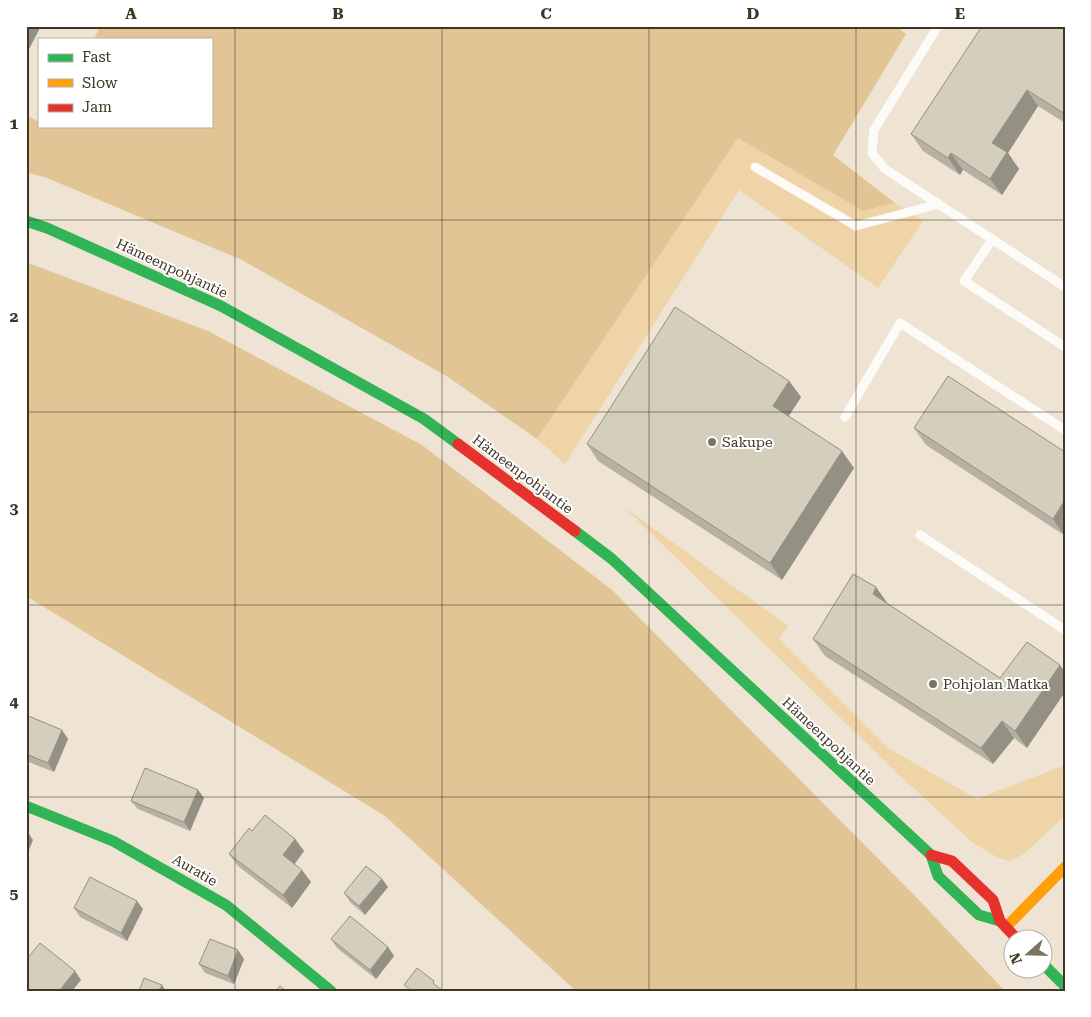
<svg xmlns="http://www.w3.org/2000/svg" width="1091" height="1017" viewBox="0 0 1091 1017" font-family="'Roboto Serif',serif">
<rect width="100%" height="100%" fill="#efe4d3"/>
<g fill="#efd4a7">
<polygon points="738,138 863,211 895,203 923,221 878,288 739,190 565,464 537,439"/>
<polygon points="624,507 788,626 779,639 888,748 977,799 1065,765 1065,816 1024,854 1010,861 998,858 972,842 899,775"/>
</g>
<g fill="#e1c595">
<polygon points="100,26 895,26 906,34 833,155 895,203 863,211 738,138 537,439 448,377 242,260 47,178 26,172 26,115 39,122 39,126 211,126 211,39 94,39"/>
<polygon points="26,262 208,331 422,445 611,589 916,897 1005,991 576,991 385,816 26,596"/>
</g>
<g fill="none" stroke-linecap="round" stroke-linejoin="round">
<g stroke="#fdfbf8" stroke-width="9">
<polyline points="938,26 874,130 872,153 885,169 1065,287"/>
<polyline points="755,167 856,226 939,204"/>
<polyline points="992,240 964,281 1065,347"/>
<polyline points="845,417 900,323 1065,430"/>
<polyline points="920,535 1065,630"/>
</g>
<g stroke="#30b455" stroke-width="11">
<polyline points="26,221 47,228 221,306 424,419 458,444"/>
<polyline points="575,531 612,559 931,855 938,876 979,915 1000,921"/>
<polyline points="26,806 113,841 226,905 331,991"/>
<polyline points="1044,965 1065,986"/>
</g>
<polyline stroke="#ff9f0a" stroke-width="11" points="1006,927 1065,867"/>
<g stroke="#e5322d" stroke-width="11">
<polyline points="458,444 575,531"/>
<polyline points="931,855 952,861 993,900 1000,921 1018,940"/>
</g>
</g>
<g fill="#b6b1a3">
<polygon points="1065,26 1065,123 1038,106 1008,153 1019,169 1002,195 963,170 960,175 923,151 911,134"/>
<polygon points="789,381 801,397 789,416 854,468 782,580 598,461 587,444"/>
<polygon points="914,428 1065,452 1064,535 926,445"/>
<polygon points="887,604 1000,678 1027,748 1014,738 993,764 825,656 813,639"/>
<polygon points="26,715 62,730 68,739 54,772 26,761"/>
<polygon points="198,790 204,798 190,831 138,809 131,801"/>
<polygon points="252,831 295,839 304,851 295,864 311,882 292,908 238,866 229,854"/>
<polygon points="382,879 388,887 365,915 350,902 344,893"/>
<polygon points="74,908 143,909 127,941 80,917"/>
<polygon points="331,939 388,947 394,956 376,979 337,948"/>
<polygon points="244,959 234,984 205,973 199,964"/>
</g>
<g fill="#949084">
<polygon points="31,26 41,26 26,55 26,35"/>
<polygon points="1027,90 1038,106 1008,153 1019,169 1002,195 990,179 992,143"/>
<polygon points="951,153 963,170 960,175 948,158"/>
<polygon points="789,381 801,397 784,423 773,406"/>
<polygon points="842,451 854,468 782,580 770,563"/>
<polygon points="1065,500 1065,534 1064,535 1053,519"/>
<polygon points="876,587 888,604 873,594"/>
<polygon points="1060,665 1065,672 1065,692 1027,748 1015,731"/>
<polygon points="1002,721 1014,738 993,764 981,748"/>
<polygon points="62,730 68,739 54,772 48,763"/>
<polygon points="198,790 204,798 190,831 184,822"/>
<polygon points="27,831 33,840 26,857 26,832"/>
<polygon points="295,839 304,851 292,867 283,855"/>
<polygon points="302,870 311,882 292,908 283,895"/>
<polygon points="382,879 388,887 365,915 359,906"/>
<polygon points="137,901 143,909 127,941 121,933"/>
<polygon points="388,947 394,956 376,979 370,970"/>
<polygon points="238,950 244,959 234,984 228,976"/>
<polygon points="75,971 81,980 72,991 59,991"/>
<polygon points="162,985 166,991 159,991"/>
</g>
<g fill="#d4cebd" stroke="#949084">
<polygon points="26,26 31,26 26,35"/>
<polygon points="982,26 1065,26 1065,114 1027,90 992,143 1007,152 990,179 951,153 948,158 911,134"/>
<polygon points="675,307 789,381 773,406 842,451 770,563 587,444"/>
<polygon points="948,376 1065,452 1065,500 1053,519 914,428"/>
<polygon points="853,574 876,587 873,594 1000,678 1027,642 1060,665 1015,731 1002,721 981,748 813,639"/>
<polygon points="26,715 62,730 48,763 26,754"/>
<polygon points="145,768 198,790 184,822 131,801"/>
<polygon points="265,815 295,839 283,855 302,870 283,895 229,854 249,828 252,831"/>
<polygon points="366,866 382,879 359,906 344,893"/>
<polygon points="90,877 137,901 121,933 74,908"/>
<polygon points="350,916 388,947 370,970 331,939"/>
<polygon points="210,939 238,950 228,976 199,964"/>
<polygon points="40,943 75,971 59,991 26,991 26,960"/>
<polygon points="417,968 434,981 433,983 443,991 411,991 404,985"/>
<polygon points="144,978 162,985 159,991 139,991"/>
<polygon points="280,986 286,991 276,991"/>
</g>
<path fill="none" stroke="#403626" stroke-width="1" stroke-opacity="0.55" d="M 235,26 L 235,991M 442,26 L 442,991M 649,26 L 649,991M 856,26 L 856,991M 26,220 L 1065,220M 26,412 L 1065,412M 26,605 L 1065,605M 26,797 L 1065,797"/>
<g fill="#7d7363" stroke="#fff" stroke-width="2">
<circle cx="712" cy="442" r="5"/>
<circle cx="933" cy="684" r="5"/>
</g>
<g text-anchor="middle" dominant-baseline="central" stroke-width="4" stroke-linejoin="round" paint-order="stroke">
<g font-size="14" fill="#403626" stroke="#fff">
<text transform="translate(172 268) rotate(25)">Hämeenpohjantie</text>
<text transform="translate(523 474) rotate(37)">Hämeenpohjantie</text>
<text transform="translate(829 741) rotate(43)">Hämeenpohjantie</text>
<text transform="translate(195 870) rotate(30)">Auratie</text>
</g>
<g font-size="14" fill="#403626" stroke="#fff" text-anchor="start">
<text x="722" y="442">Sakupe</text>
<text x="943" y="684">Pohjolan Matka</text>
</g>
</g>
<rect width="1091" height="1017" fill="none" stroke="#ffffff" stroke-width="55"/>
<rect x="38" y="38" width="175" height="90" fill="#ffffff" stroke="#b3afa8"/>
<rect x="48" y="54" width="25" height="8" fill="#30b455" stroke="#b3afa8"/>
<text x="82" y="62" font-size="15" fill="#403626">Fast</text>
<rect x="48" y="79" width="25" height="8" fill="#ff9f0a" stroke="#b3afa8"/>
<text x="82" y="88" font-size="15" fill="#403626">Slow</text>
<rect x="48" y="104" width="25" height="8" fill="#e5322d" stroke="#b3afa8"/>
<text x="82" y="112" font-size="15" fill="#403626">Jam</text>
<g transform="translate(1028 954) rotate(250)"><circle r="24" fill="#ffffff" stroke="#b3afa8"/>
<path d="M0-4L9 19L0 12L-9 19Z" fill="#7d7363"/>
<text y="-8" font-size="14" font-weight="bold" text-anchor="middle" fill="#403626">N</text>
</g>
<rect x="28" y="28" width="1036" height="962" fill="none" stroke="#403626" stroke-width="2"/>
<g font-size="16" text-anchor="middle" font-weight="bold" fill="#403626">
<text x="131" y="19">A</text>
<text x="338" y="19">B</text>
<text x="546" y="19">C</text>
<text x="753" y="19">D</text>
<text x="960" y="19">E</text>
<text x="14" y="129">1</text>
<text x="14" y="322">2</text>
<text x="14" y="514">3</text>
<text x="14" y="707">4</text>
<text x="14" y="899">5</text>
</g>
</svg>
